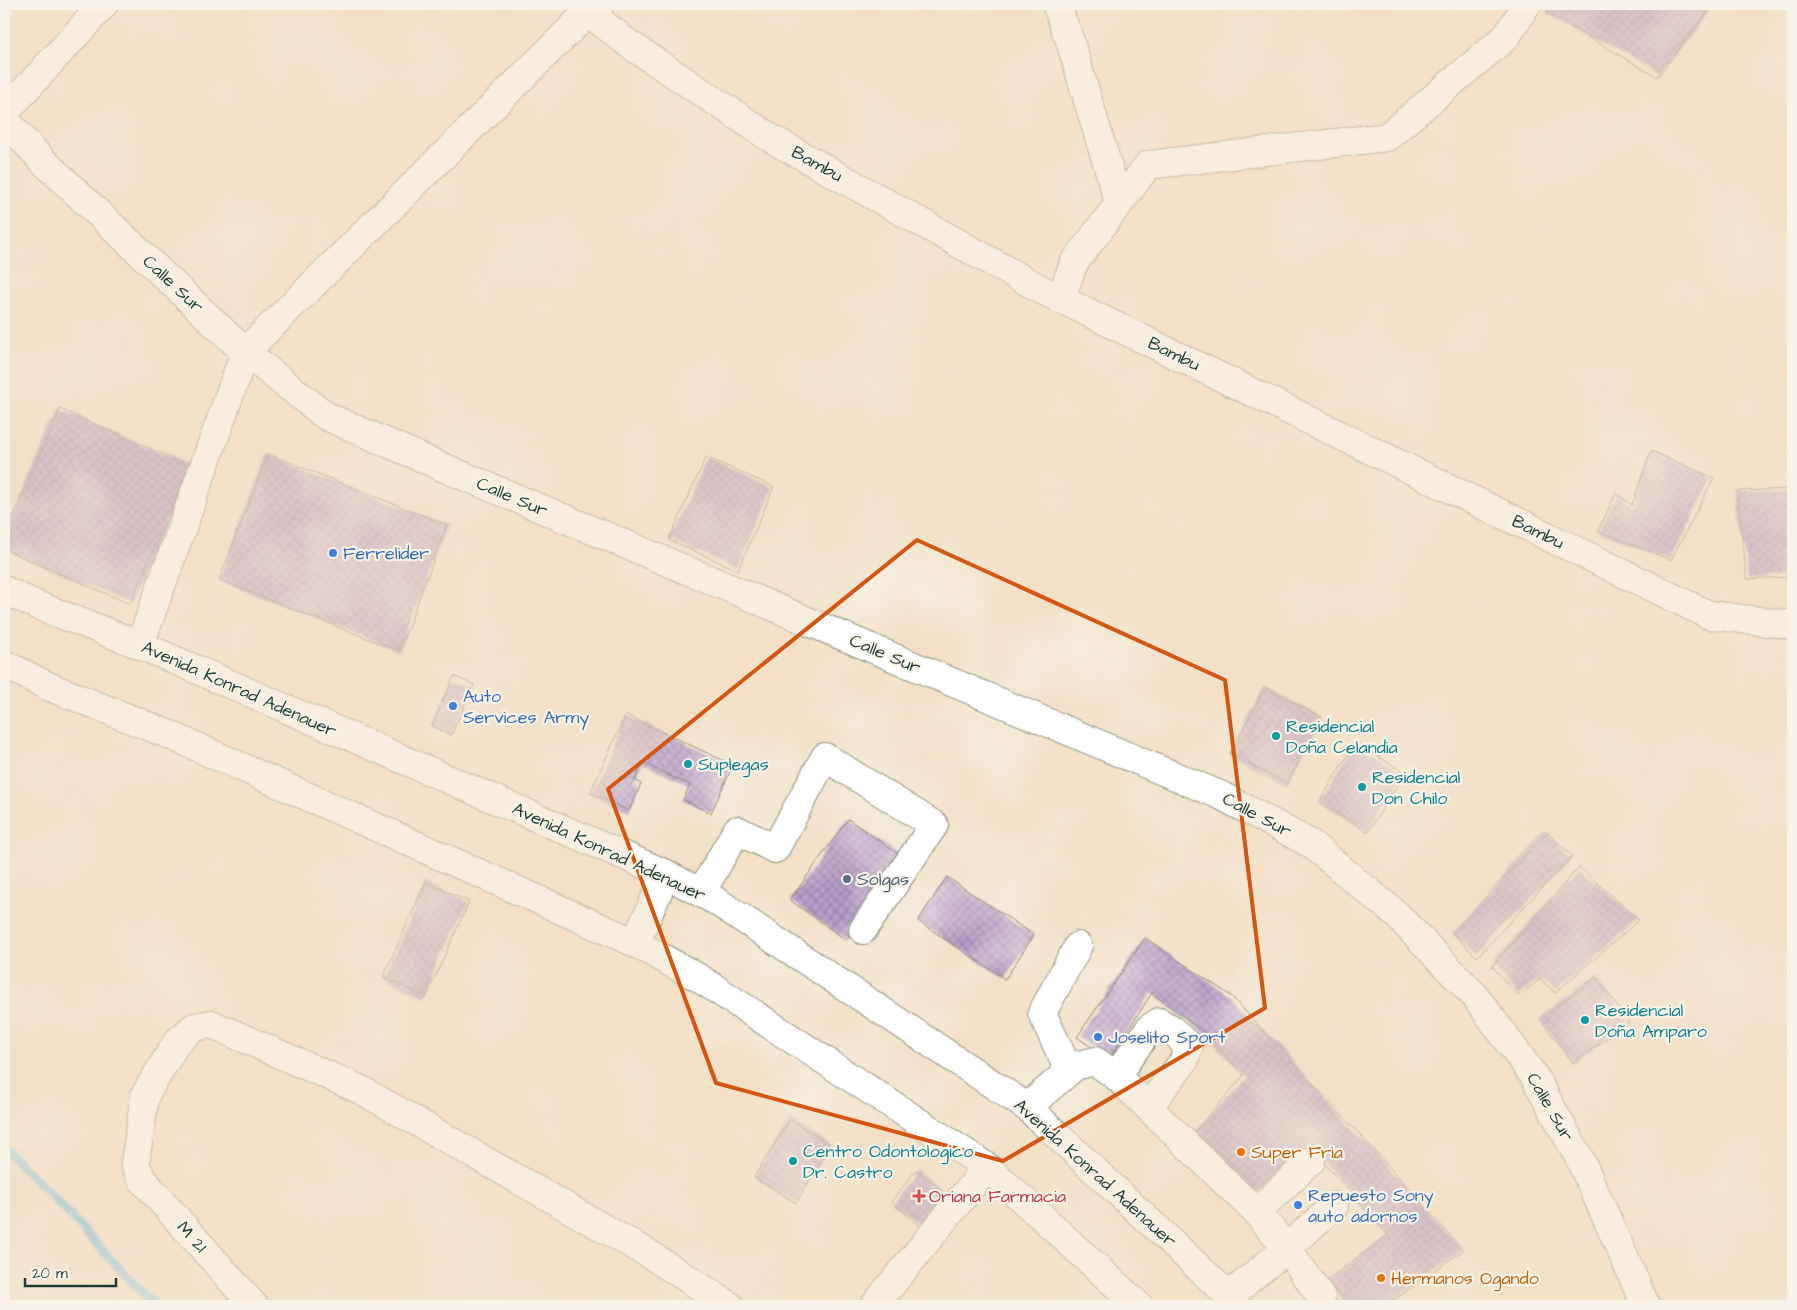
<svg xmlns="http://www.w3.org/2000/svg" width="1797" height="1310" viewBox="0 0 1797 1310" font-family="'Architects Daughter',sans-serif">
<defs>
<pattern id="building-cross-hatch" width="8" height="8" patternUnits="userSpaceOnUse" patternTransform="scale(1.25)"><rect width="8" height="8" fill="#b99fca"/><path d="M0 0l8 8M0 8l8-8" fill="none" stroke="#9683a5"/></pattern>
</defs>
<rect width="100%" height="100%" fill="#f7f3e8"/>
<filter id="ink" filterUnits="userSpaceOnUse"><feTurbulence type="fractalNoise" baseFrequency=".02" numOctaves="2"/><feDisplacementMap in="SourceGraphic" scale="10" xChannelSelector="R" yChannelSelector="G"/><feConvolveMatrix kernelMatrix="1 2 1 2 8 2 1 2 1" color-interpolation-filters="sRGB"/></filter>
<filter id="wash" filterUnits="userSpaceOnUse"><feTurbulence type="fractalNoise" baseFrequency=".0096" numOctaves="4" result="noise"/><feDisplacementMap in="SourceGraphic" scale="20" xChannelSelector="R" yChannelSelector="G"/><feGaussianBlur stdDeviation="1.12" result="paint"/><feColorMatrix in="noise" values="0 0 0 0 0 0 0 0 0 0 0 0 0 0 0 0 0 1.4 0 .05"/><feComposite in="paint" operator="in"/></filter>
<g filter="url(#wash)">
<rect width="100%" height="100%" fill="#f3e0c6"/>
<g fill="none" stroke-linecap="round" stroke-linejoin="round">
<polyline stroke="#67b7e2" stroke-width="9" points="4,1148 44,1188 155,1306"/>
</g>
<g id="blocks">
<g fill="url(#building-cross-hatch)">
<polygon points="1552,4 1714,4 1657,77 1547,13"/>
<polygon points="60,409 190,466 130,604 4,549 4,538"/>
<polygon points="1651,451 1714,478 1671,560 1598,531 1616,493 1632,505"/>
<polygon points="268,454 447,525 399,651 219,580"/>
<polygon points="706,457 774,487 738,570 669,540"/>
<polygon points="1793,489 1793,577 1747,579 1737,491"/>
<polygon points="454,676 474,685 451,735 432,726"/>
<polygon points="1265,687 1322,717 1287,784 1230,754"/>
<polygon points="626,715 733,765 711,813 683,800 690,785 643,763 635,780 641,784 629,811 590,793"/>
<polygon points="1356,742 1405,773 1368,832 1319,802"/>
<polygon points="848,819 904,858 846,940 790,900"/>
<polygon points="1547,832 1572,856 1477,957 1452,933"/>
<polygon points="1579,867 1639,920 1555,993 1540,979 1518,996 1492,966"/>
<polygon points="947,877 1034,935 1005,979 918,921"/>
<polygon points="426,882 469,902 426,997 383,977"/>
<polygon points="1145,938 1231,996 1376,1152 1463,1250 1386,1306 1348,1306 1327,1280 1388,1235 1309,1146 1253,1197 1193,1134 1244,1075 1201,1030 1152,993 1109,1059 1077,1037"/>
<polygon points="1596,977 1629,1022 1573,1063 1540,1019"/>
<polygon points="790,1119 831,1145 796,1203 754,1177"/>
<polygon points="916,1170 942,1190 944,1207 926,1230 891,1202"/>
</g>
</g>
</g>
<g filter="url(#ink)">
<use href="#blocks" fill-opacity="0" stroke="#898e7d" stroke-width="1"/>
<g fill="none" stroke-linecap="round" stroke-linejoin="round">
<defs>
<g id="minor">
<polyline points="584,4 588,12 629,44 772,139 1042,290 1709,615 1793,625"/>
<polyline points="1056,4 1070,41 1119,203"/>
<polyline points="4,113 104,4"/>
<polyline points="4,119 42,160 245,352 326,416 440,466 1222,796 1311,844 1396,914 1475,996 1534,1076 1580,1159 1646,1306"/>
<polyline points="1060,299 1074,263 1148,165 1387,137 1506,37 1527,4"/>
<polyline points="140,645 245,352 588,12 600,4"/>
<polyline points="701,893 737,830 775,849 825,757 934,825 863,930"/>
<polyline points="1069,1071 1042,1013 1078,946"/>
<polyline points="1116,1076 1150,1028 1159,1022 1170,1028 1189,1047 1184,1061 1148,1107"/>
<polyline points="1027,1107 1075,1066 1095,1061 1116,1076 1256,1212 1287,1248 1229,1296"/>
<polyline points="1256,1212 1311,1161"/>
<polyline points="1321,1297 1287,1248 1334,1206"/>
<polyline points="254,1306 142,1179 135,1164 145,1095 177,1042 194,1027 211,1024 361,1090 649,1254 730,1306"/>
<polyline points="874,1306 987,1167"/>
</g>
<g id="major">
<polyline points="4,590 39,606 140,645 666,874 716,901 1027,1107 1229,1296 1237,1306"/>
<polyline points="4,664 48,686 170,735 635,943 699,978 987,1167 1139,1306"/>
<polyline points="635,943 666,874"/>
</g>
</defs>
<use href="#minor" stroke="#898e7d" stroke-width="30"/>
<use href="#major" stroke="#898e7d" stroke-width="30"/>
<use href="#minor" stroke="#fff" stroke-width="28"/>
<use href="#major" stroke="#fff" stroke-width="28"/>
</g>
</g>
<path d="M0 0H1797V1310H0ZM 917,540 L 1225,680 L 1265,1008 L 1003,1161 L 716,1083 L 608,789 Z" fill="#f3e0c6" fill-opacity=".55" fill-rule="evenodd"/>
<path fill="none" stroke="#d45610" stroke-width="4" stroke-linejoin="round" d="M 917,540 L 1225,680 L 1265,1008 L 1003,1161 L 716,1083 L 608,789 Z"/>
<g fill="#3f7fe0" stroke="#f7f3e8" stroke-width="2">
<circle cx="333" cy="553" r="5"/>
<circle cx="453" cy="706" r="5"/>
<circle cx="1098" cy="1037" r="5"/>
<circle cx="1298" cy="1205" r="5"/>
</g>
<g fill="#0f9aa8" stroke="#f7f3e8" stroke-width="2">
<circle cx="1276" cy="736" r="5"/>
<circle cx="688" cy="764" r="5"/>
<circle cx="1362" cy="787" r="5"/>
<circle cx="1585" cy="1020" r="5"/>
<circle cx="793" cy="1161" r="5"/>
</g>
<circle fill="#5c6f8a" stroke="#f7f3e8" stroke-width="2" cx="847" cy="879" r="5"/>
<g fill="#e8710a" stroke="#f7f3e8" stroke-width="2">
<circle cx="1241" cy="1152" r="5"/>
<circle cx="1381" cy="1278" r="5"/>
</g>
<path fill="#e0444e" stroke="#f7f3e8" stroke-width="2" d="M916.5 1188.5h5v5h5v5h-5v5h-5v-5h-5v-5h5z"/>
<g text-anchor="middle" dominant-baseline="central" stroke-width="4.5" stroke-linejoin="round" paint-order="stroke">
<g font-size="18" fill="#1f3d34" stroke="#f7f3e8">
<text transform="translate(817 164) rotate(29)">Bambu</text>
<text transform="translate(173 284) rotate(43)">Calle Sur</text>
<text transform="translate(1174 354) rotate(26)">Bambu</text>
<text transform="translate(512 497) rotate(23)">Calle Sur</text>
<text transform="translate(1538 532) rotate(26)">Bambu</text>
<text transform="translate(885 654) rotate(23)">Calle Sur</text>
<text transform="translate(239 689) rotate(24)">Avenida Konrad Adenauer</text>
<text transform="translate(1257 815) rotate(28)">Calle Sur</text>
<text transform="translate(609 852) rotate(25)">Avenida Konrad Adenauer</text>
<text transform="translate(1550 1107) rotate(60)">Calle Sur</text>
<text transform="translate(1095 1173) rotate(42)">Avenida Konrad Adenauer</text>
<text transform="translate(192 1237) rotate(48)">M 21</text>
</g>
<g font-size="18" fill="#366cbe" stroke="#f7f3e8" text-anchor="start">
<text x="343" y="553">Ferrelider</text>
<text x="463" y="696">Auto<tspan x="463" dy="21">Services Army</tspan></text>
<text x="1108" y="1037">Joselito Sport</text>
<text x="1308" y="1195">Repuesto Sony<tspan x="1308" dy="21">auto adornos</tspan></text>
</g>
<g font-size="18" fill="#0d838f" stroke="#f7f3e8" text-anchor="start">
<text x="1286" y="726">Residencial<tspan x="1286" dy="21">Doña Celandia</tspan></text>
<text x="698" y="764">Suplegas</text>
<text x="1372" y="777">Residencial<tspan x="1372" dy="21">Don Chilo</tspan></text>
<text x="1595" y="1010">Residencial<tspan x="1595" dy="21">Doña Amparo</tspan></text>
<text x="803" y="1151">Centro Odontologico<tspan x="803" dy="21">Dr. Castro</tspan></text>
</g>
<g font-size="18" fill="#4e5e75" stroke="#f7f3e8" text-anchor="start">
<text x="857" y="879">Solgas</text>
</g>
<g font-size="18" fill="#c56008" stroke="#f7f3e8" text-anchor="start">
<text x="1251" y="1152">Super Fria</text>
<text x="1391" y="1278">Hermanos Ogando</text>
</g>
<g font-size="18" fill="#be3a42" stroke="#f7f3e8" text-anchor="start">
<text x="929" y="1196">Oriana Farmacia</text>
</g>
</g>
<rect width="1797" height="1310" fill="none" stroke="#f7f3e8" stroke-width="20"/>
<path d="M25 1278v8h91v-8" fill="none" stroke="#1f3d34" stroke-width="2.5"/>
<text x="32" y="1278" font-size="15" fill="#1f3d34" stroke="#f7f3e8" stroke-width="4" paint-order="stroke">20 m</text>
</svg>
